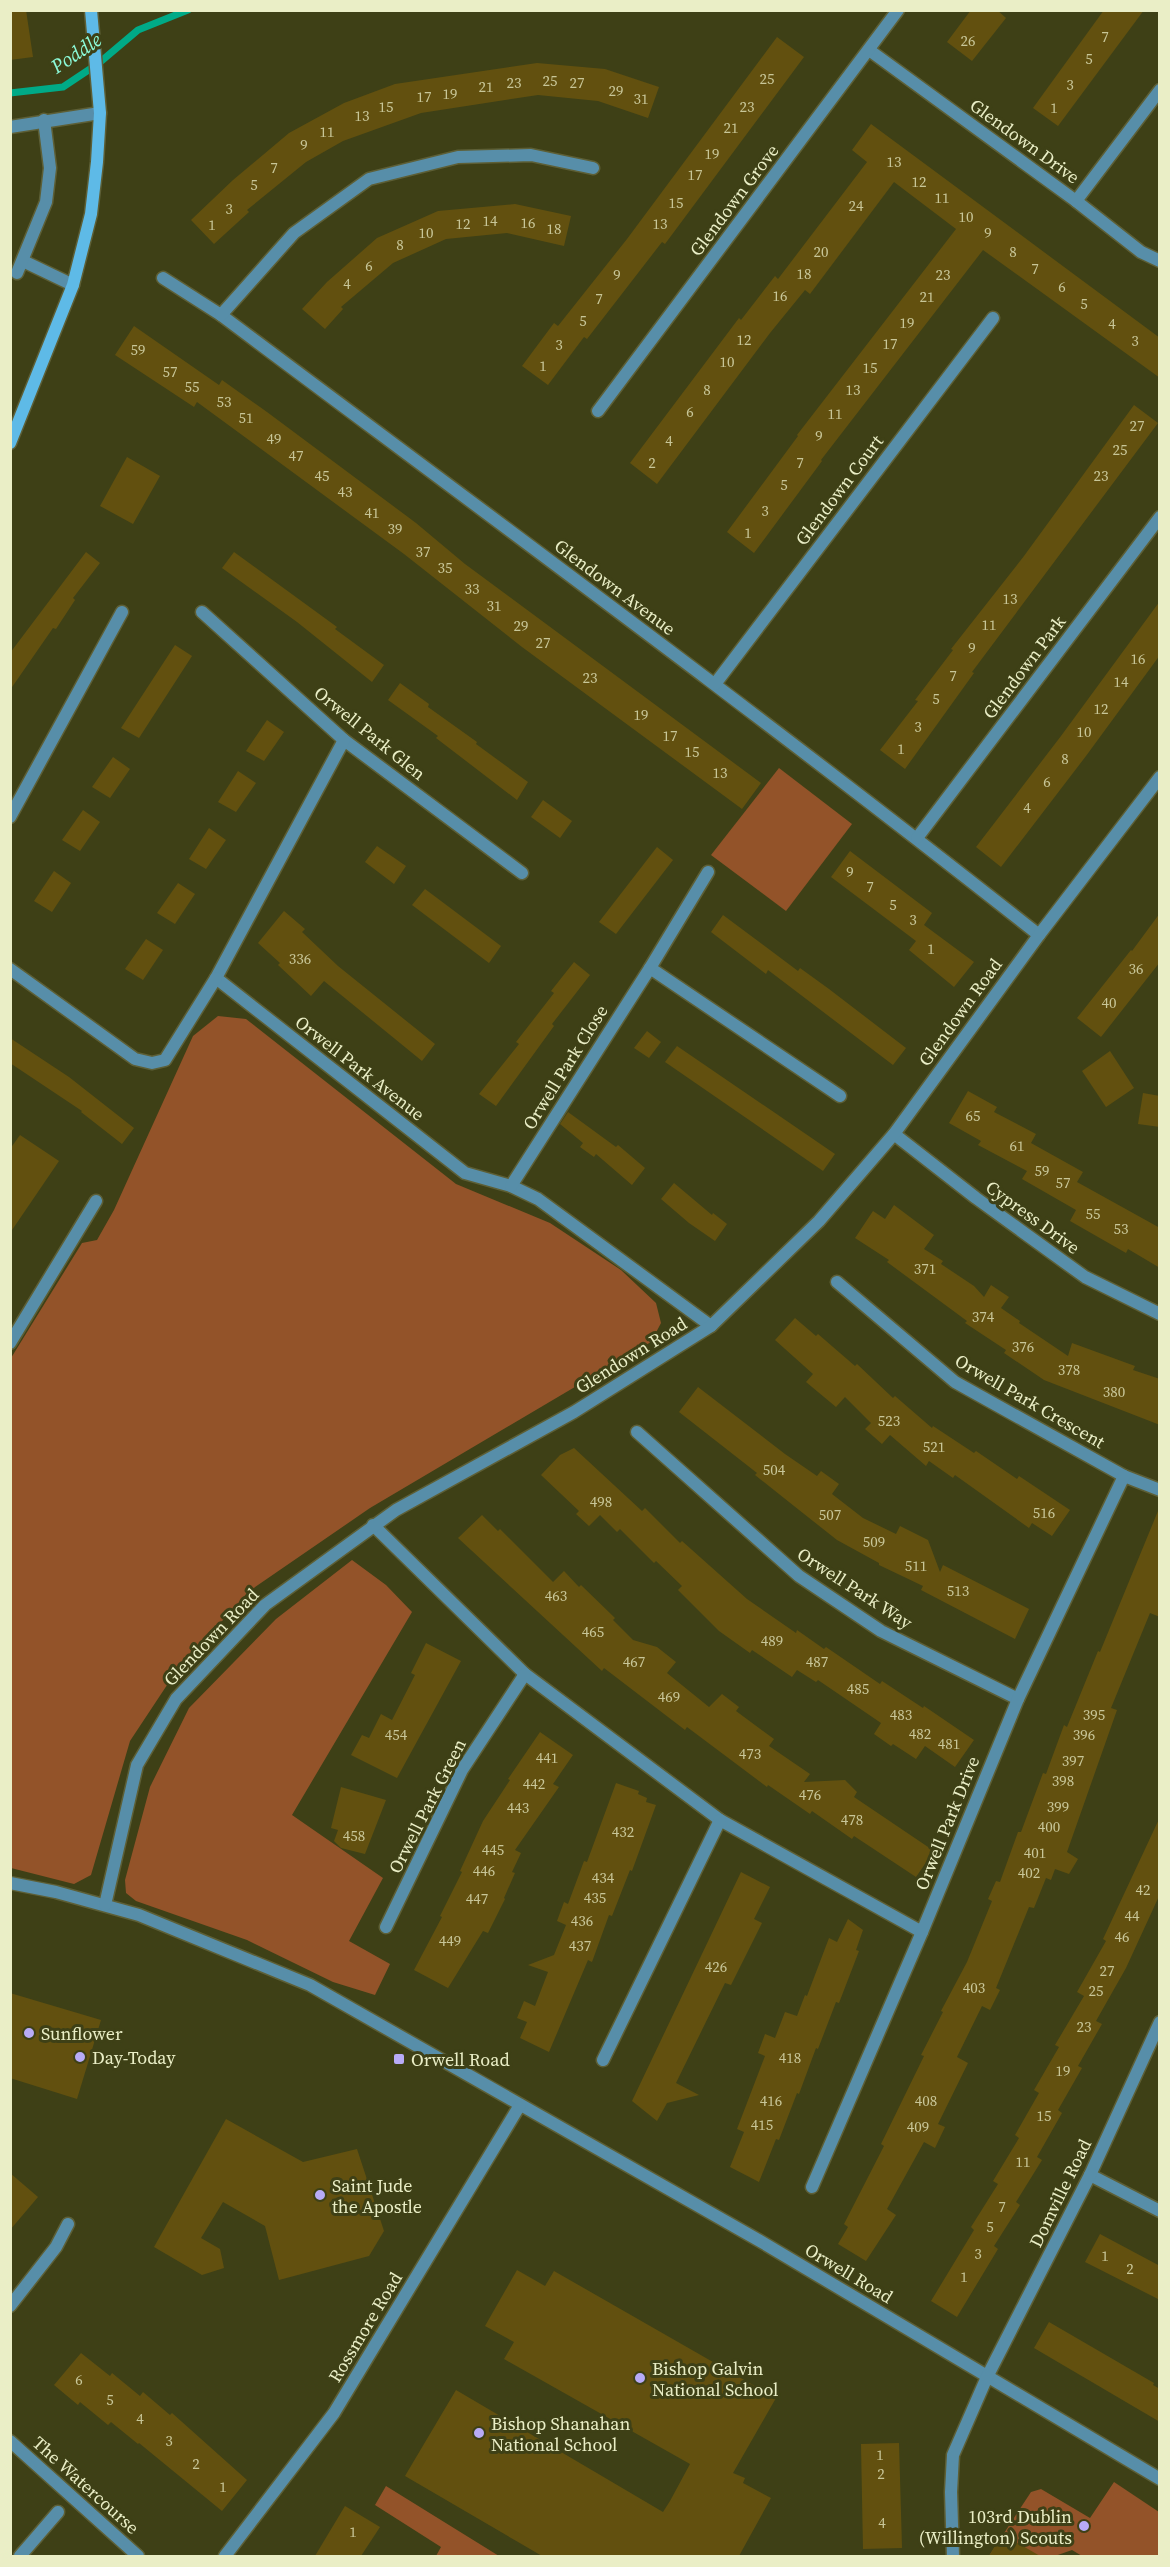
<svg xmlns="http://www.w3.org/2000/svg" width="1170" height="2567" viewBox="0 0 1170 2567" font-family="'Source Serif 4',serif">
<rect width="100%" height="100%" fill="#3e4016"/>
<g fill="#935329">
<polygon points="779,768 852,824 786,911 711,855"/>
<polygon points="218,1016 246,1019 456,1184 550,1223 621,1270 656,1303 661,1323 651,1342 370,1508 248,1592 173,1676 130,1741 91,1875 74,1884 11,1868 11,1358 82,1243 97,1240 114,1210 193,1036"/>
<polygon points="352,1560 386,1585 412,1612 292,1815 383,1878 349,1941 390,1964 375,1995 333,1982 247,1940 136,1901 126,1893 125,1880 150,1787 189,1708 276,1619"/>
<polygon points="1114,2482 1159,2512 1159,2556 1082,2556 1072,2550 1055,2556 989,2556 1031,2492 1041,2489 1090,2518"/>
<polygon points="386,2486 499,2556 436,2556 441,2547 375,2505"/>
</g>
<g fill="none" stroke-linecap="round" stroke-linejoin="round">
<polyline stroke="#00aa87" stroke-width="7" points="10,93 63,87 99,63 138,30 188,10"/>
</g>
<g fill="#62500f">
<polygon points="10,10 26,10 33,57 10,60"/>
<polygon points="971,10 997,10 1006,18 972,61 947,42"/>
<polygon points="1104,10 1144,10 1058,126 1033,108"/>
<polygon points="777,37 804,57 665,244 662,242 587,339 584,337 548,385 522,366 554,323 558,326 627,239"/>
<polygon points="537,63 605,69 659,87 648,118 598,101 538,95 421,113 343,141 306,162 247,210 249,212 214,244 191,220 233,180 289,133 344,103 395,84"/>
<polygon points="871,124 1160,338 1160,378 983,250 821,460 822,461 754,553 727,532 798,436 797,435 956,229 894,182 810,294 805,290 770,333 657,484 630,463 739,318 741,320 775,276 778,279 867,162 852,150"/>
<polygon points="515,204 571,216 564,246 507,233 446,239 393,263 341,307 343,309 325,329 302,309 327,282 377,238 438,211"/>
<polygon points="134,326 219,385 222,380 267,412 416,523 465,564 761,783 742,809 522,647 404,554 197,402 194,407 115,355"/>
<polygon points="1134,405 1158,423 972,672 974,673 905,769 880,750 918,701 915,700 953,650 951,649 1024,556"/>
<polygon points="127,457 160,476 133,524 100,506"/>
<polygon points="86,552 100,563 73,598 75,600 56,629 53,628 10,690 10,653"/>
<polygon points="234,552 337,627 335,629 384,665 372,682 297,622 222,568"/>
<polygon points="1160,601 1160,655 1086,756 1001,867 976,847 1061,736"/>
<polygon points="175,645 192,656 139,738 121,728"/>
<polygon points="400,683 429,704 428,707 477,742 476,744 528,782 517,800 436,738 438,736 388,700"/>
<polygon points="267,720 284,732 264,761 246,751"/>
<polygon points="113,757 130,769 110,798 92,787"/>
<polygon points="238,771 256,783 236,812 218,802"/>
<polygon points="543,800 572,821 560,838 531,817"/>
<polygon points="83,810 100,822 80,851 62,840"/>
<polygon points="209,828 226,840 206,869 189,859"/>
<polygon points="377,846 406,866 394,884 365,862"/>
<polygon points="657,847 673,860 616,934 599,922"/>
<polygon points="850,851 932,913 924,925 974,962 954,987 909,950 916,941 831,877"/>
<polygon points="54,871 71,883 52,912 34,901"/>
<polygon points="178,883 195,894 175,924 157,913"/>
<polygon points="425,889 501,946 489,963 412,905"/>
<polygon points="284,911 305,929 302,932 338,966 435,1044 422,1061 324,981 311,996 278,965 280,963 258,943"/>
<polygon points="1160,913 1160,962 1101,1037 1077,1018 1131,950 1132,951"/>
<polygon points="723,915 798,971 800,968 829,989 906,1048 893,1065 768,970 766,974 711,932"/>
<polygon points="146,939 163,950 143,980 125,969"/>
<polygon points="574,962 590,975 552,1024 554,1026 496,1106 479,1094 519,1044 516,1042 554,993 551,991"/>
<polygon points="647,1031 661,1042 649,1058 634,1048"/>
<polygon points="10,1038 69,1077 134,1128 122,1144 81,1112 82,1111 10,1063"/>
<polygon points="677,1046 835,1154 823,1171 665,1062"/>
<polygon points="1110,1051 1134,1088 1106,1107 1082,1071"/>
<polygon points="968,1091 997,1107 994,1112 1036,1134 1031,1143 1083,1172 1077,1182 1160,1228 1160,1268 1128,1249 1126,1253 1070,1221 1076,1210 1022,1179 1027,1171 978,1145 981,1141 949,1123"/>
<polygon points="1143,1093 1160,1096 1160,1127 1138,1124"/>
<polygon points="568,1112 616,1147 618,1145 645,1168 632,1185 596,1154 594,1157 580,1147 583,1143 560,1124"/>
<polygon points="20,1135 59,1161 10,1233 10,1149"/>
<polygon points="674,1183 712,1215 713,1213 727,1224 715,1241 689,1223 661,1199"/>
<polygon points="894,1205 934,1235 924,1249 943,1261 941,1264 974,1286 984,1297 991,1285 1009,1297 1001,1308 1020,1321 1019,1323 1068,1356 1072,1343 1135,1366 1133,1370 1160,1379 1160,1425 1044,1380 1004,1353 1006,1350 965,1323 967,1321 887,1262 889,1260 855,1238 873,1211 885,1219"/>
<polygon points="795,1318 816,1336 818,1334 855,1366 857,1364 893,1398 895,1396 932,1428 933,1426 974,1453 976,1451 1017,1479 1019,1476 1070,1510 1052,1536 1032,1523 1029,1528 955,1475 953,1478 929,1461 926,1466 890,1435 882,1444 865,1429 871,1423 845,1397 836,1407 806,1382 813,1374 775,1340"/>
<polygon points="698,1387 785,1454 817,1476 821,1471 839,1484 832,1494 863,1518 896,1534 900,1526 928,1540 940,1572 943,1565 1029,1609 1015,1639 921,1590 923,1586 879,1565 879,1563 837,1540 794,1506 755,1475 757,1473 679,1412"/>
<polygon points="574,1448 642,1511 645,1508 680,1543 682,1541 747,1599 796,1633 797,1630 824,1649 826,1647 880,1684 882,1681 923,1708 924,1706 974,1740 955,1767 925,1746 916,1759 893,1744 891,1746 874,1734 881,1723 818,1680 816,1682 797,1670 792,1677 752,1650 750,1653 719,1631 678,1590 682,1586 656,1561 654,1563 620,1529 617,1532 600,1515 589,1526 576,1514 579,1511 541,1475 560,1455"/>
<polygon points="1158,1511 1160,1617 1150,1613 1111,1708 1117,1710 1067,1852 1078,1859 1069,1874 1055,1869 1051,1880 1046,1878 1034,1908 1029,1907 996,1988 1000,1990 990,2010 982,2006 957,2057 968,2063 938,2124 945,2127 935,2148 924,2142 887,2209 896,2215 866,2261 838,2244 848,2227 844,2224 884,2146 881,2144 924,2056 921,2055 943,2012 941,2011 967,1962 992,1901 988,1899 996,1881 1000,1882 1018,1832 1021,1832 1043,1773 1046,1774 1064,1725 1067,1727 1098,1651 1100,1652"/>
<polygon points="482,1515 498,1531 500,1529 553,1582 564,1571 579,1587 581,1585 615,1618 613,1620 633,1640 657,1647 676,1662 667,1673 709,1707 722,1694 739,1707 736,1711 774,1739 769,1746 810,1774 804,1782 845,1780 857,1792 854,1797 934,1851 916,1877 854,1836 852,1839 812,1811 810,1814 768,1785 767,1787 687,1727 685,1730 604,1668 602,1671 458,1538"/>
<polygon points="426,1643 461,1661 397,1778 351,1755 362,1735 369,1738 381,1714 392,1720 415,1675 411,1673"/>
<polygon points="540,1732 573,1755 553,1784 559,1787 515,1850 521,1853 512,1872 515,1873 504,1898 505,1899 488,1933 483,1931 448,1988 414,1970 442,1917 440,1916 462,1872 460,1871 483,1821 510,1780 508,1779"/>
<polygon points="616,1783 639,1791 638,1794 647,1798 646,1802 656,1805 632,1871 630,1870 612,1916 609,1915 592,1962 588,1960 549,2052 520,2038 527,2022 517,2018 524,2001 535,2006 548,1972 528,1965 554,1955 566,1925 557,1921 564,1902 568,1904 584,1861 587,1862"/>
<polygon points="341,1787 386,1800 365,1854 341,1848 334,1841 338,1830 331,1828"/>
<polygon points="1160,1817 1160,1894 1126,1968 1096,2021 1102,2024 1078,2066 1082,2068 1058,2110 1062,2113 1037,2157 1042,2160 1016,2202 1020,2205 994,2246 998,2249 957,2317 931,2301 974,2230 971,2227 998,2184 993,2181 1019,2138 1015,2135 1039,2093 1034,2090 1059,2047 1055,2045 1084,1996 1077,1992 1106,1941 1103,1939"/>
<polygon points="741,1872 770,1887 754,1919 762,1923 731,1985 725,1983 676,2083 699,2095 667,2103 657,2121 632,2101"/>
<polygon points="848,1919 863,1930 856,1950 859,1951 839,2003 836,2002 818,2049 816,2048 799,2094 797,2093 779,2140 776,2139 759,2182 730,2167 744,2132 737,2129 765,2056 758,2053 765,2034 775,2038 785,2012 797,2016 805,1995 807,1996 829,1938 837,1942"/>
<polygon points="10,1993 101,2020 77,2099 10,2078"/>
<polygon points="226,2119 303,2162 357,2149 384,2231 369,2256 279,2280 265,2226 223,2202 201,2238 220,2249 224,2268 202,2275 154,2247"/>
<polygon points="10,2173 38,2197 10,2230"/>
<polygon points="1100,2234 1160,2266 1160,2300 1085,2262"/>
<polygon points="517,2270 545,2286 554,2271 776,2398 733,2473 745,2478 743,2483 771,2498 739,2556 542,2556 405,2476 456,2390 663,2512 670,2501 690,2464 504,2359 514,2342 485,2326"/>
<polygon points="1049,2322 1154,2383 1153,2385 1160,2389 1160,2422 1034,2348"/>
<polygon points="81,2353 110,2376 112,2373 140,2396 143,2392 170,2415 172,2413 247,2480 222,2511 139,2443 138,2444 111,2422 108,2425 80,2402 78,2405 54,2385"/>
<polygon points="899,2443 902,2548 863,2549 861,2444"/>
<polygon points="345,2506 380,2527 361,2556 315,2556"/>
<polygon points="1002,2534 1040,2556 989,2556"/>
</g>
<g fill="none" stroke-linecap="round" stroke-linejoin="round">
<defs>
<g id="street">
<polyline points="869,50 1076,201 1141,252 1160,261"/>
<polyline points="10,127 100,113"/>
<polyline points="1076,201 1160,90"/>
<polyline points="23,261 73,285"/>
<polyline points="17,273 46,202 50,168 44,120"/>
<path d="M 163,278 L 221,315 C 495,520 771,723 1039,935"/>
<polyline points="221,315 294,233 369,179 458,157 531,155 593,168"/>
<polyline points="598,411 898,10"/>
<polyline points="202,612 344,740 522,873"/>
<polyline points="715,684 993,318"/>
<polyline points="344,740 216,978 465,1173 511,1186 538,1199 711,1326"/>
<polyline points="10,817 122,612"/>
<polyline points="917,838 1160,517"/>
<polyline points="650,968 840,1096"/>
<polyline points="10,969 135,1059 152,1063 165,1060 216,978"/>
<polyline points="894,1134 976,1198 1085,1277 1160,1314"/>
<polyline points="511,1186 650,968 708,872"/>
<polyline points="837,1282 955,1382 1124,1476 1160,1490"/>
<polyline points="10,1343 96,1201"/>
<polyline points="637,1432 799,1576 881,1631 1018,1699"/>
<polyline points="373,1525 525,1674 720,1820 922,1932"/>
<polyline points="10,1883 56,1892 139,1915 310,1985 760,2241 1160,2479"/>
<polyline points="105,1905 137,1765 176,1699 265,1605 396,1510 574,1412 711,1326 819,1221 894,1134 1039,935 1160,777"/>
<polyline points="386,1927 462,1770 525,1674"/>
<polyline points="603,2060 720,1820"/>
<polyline points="1090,2175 1160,2211"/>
<polyline points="812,2187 922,1932 1018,1699 1124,1476"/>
<polyline points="10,2306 56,2247 68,2224"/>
<polyline points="10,2441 138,2556"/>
<polyline points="20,2556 58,2512"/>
<polyline points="225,2556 334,2413 520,2105"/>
<polyline points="953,2556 951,2492 953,2455 987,2377 1090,2175 1160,2022"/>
</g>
<polyline id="secondary" points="10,443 73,285 91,214 97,162 100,113 91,10"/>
</defs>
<use href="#street" stroke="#5d5f36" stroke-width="15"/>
<use href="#secondary" stroke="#5d5f36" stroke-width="15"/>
<use href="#street" stroke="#578ea9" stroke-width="12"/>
<use href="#secondary" stroke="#5ebae7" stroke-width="12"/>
</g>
<g fill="#b8abf7" stroke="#3e4016" stroke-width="2">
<circle cx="29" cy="2033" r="6"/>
<circle cx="80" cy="2057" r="6"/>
<rect x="393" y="2053" width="12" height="12" rx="3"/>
<circle cx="320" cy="2195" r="6"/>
<circle cx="640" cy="2378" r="6"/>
<circle cx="479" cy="2433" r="6"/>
<circle cx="1084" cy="2526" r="6"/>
</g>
<g text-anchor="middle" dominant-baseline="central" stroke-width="6" stroke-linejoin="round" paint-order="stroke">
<g font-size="15" fill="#c8c698">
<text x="1105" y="36">7</text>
<text x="968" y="40">26</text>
<text x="1089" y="58">5</text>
<text x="767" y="78">25</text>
<text x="550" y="80">25</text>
<text x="514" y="82">23</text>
<text x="577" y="82">27</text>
<text x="1070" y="84">3</text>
<text x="486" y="86">21</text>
<text x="616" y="90">29</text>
<text x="450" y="93">19</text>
<text x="424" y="96">17</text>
<text x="641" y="98">31</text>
<text x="386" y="106">15</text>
<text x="747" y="106">23</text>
<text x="1054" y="107">1</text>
<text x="362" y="115">13</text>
<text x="731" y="127">21</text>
<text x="327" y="131">11</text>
<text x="304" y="144">9</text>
<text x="712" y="153">19</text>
<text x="894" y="161">13</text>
<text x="274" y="167">7</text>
<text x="695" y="174">17</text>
<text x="919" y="181">12</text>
<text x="254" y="184">5</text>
<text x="942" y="197">11</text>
<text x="676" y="202">15</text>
<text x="856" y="205">24</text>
<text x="229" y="208">3</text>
<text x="966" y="216">10</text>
<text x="490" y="220">14</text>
<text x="528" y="222">16</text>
<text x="463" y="223">12</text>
<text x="660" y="223">13</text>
<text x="212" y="224">1</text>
<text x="554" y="228">18</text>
<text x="426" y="232">10</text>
<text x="988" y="232">9</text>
<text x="400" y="244">8</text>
<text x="821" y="251">20</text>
<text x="1013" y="251">8</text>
<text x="369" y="265">6</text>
<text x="1035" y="268">7</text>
<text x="804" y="273">18</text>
<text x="617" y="274">9</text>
<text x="943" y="274">23</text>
<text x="347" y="283">4</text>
<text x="1062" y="286">6</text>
<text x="780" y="295">16</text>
<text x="927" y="296">21</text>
<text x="599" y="298">7</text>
<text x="1084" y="303">5</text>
<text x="583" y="320">5</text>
<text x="907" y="322">19</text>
<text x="1112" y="323">4</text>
<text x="744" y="339">12</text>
<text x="1135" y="340">3</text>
<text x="890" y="343">17</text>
<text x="559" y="344">3</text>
<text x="138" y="349">59</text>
<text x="727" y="361">10</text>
<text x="543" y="365">1</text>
<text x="870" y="367">15</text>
<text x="170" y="371">57</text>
<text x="192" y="386">55</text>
<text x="707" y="389">8</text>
<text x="853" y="389">13</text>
<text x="224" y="401">53</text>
<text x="690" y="411">6</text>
<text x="835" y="413">11</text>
<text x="246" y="417">51</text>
<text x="1137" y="425">27</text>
<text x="819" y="435">9</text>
<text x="274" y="438">49</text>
<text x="669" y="440">4</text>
<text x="1120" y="449">25</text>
<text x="296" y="455">47</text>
<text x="652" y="462">2</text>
<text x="800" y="462">7</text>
<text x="322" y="475">45</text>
<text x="1101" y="475">23</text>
<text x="784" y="484">5</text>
<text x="345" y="491">43</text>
<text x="765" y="510">3</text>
<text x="372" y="512">41</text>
<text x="395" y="528">39</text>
<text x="748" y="532">1</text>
<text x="423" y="551">37</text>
<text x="445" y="567">35</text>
<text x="472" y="588">33</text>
<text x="1010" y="598">13</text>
<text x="494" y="605">31</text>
<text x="989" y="624">11</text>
<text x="521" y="625">29</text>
<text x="543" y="642">27</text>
<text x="972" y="647">9</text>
<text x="1138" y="658">16</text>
<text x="953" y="675">7</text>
<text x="590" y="677">23</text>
<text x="1121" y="681">14</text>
<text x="936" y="698">5</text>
<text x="1101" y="708">12</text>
<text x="641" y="714">19</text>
<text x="918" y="726">3</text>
<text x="1084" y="731">10</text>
<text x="670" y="735">17</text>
<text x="901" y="748">1</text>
<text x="692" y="751">15</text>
<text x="1065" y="758">8</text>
<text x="720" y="772">13</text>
<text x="1047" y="781">6</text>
<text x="1027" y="807">4</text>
<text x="850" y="871">9</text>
<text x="870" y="886">7</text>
<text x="893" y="904">5</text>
<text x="913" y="919">3</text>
<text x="931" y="948">1</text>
<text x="300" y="958">336</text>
<text x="1136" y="968">36</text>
<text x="1109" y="1002">40</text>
<text x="973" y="1115">65</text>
<text x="1017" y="1145">61</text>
<text x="1042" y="1170">59</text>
<text x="1063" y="1182">57</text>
<text x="1093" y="1213">55</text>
<text x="1121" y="1228">53</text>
<text x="925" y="1268">371</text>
<text x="983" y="1316">374</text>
<text x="1023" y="1346">376</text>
<text x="1069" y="1369">378</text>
<text x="1114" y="1391">380</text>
<text x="889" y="1420">523</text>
<text x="934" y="1446">521</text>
<text x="774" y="1469">504</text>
<text x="601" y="1501">498</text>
<text x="1044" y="1512">516</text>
<text x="830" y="1514">507</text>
<text x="874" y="1541">509</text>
<text x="916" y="1565">511</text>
<text x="958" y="1590">513</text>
<text x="556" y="1595">463</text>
<text x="593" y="1631">465</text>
<text x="772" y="1640">489</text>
<text x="634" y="1661">467</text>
<text x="817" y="1661">487</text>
<text x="858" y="1688">485</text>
<text x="669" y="1696">469</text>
<text x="901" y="1714">483</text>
<text x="1094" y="1714">395</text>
<text x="920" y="1733">482</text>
<text x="396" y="1734">454</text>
<text x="1084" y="1734">396</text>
<text x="949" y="1743">481</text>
<text x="750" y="1753">473</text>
<text x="547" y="1757">441</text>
<text x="1073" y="1760">397</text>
<text x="1063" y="1780">398</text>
<text x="534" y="1783">442</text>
<text x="810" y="1794">476</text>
<text x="1058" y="1806">399</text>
<text x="518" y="1807">443</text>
<text x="852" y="1819">478</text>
<text x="1049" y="1826">400</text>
<text x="623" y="1831">432</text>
<text x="354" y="1835">458</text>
<text x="493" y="1849">445</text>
<text x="1035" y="1852">401</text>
<text x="484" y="1870">446</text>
<text x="1029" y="1872">402</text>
<text x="603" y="1877">434</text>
<text x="1143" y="1889">42</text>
<text x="595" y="1897">435</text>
<text x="477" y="1898">447</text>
<text x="1132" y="1915">44</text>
<text x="582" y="1920">436</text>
<text x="1122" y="1936">46</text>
<text x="450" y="1940">449</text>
<text x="580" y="1945">437</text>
<text x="716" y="1966">426</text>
<text x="1107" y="1970">27</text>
<text x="974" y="1987">403</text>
<text x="1096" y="1990">25</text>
<text x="1084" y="2026">23</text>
<text x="790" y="2057">418</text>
<text x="1063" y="2070">19</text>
<text x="771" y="2100">416</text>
<text x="926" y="2100">408</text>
<text x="1044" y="2115">15</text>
<text x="762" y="2124">415</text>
<text x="918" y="2126">409</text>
<text x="1023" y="2161">11</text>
<text x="1002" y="2206">7</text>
<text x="990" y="2226">5</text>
<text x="978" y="2253">3</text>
<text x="1105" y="2255">1</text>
<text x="1130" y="2268">2</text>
<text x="964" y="2276">1</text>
<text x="79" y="2379">6</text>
<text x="110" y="2399">5</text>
<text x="140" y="2418">4</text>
<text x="169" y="2440">3</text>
<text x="880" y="2454">1</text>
<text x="196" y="2463">2</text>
<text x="881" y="2473">2</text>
<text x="223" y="2486">1</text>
<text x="882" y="2522">4</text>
<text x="353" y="2531">1</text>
</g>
<g font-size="18" fill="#eaeec6" stroke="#3e4016">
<text transform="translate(1025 141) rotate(36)">Glendown Drive</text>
<text transform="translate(734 200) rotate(-53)">Glendown Grove</text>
<text transform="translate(839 490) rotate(-53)">Glendown Court</text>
<text transform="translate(615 587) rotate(37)">Glendown Avenue</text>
<text transform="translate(1024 667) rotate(-53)">Glendown Park</text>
<text transform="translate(370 733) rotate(39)">Orwell Park Glen</text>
<text transform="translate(960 1012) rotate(-54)">Glendown Road</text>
<text transform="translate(565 1067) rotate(-58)">Orwell Park Close</text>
<text transform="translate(360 1068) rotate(38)">Orwell Park Avenue</text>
<text transform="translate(1033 1217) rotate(36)">Cypress Drive</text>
<text transform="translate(631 1355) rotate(-32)">Glendown Road</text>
<text transform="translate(1030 1401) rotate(30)">Orwell Park Crescent</text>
<text transform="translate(855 1588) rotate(33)">Orwell Park Way</text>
<text transform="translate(211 1637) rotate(-46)">Glendown Road</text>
<text transform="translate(427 1806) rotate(-63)">Orwell Park Green</text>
<text transform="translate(947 1823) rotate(-68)">Orwell Park Drive</text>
<text transform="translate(1060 2193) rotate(-64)">Domville Road</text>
<text transform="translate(849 2273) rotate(31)">Orwell Road</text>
<text transform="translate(365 2327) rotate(-59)">Rossmore Road</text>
<text transform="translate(86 2485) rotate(42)">The Watercourse</text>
</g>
<g font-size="18" fill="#eaeec6" stroke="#3e4016" text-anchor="start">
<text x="41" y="2033">Sunflower</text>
<text x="92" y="2057">Day-Today</text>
<text x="411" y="2059">Orwell Road</text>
<text x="332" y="2185">Saint Jude<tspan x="332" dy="21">the Apostle</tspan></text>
<text x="652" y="2368">Bishop Galvin<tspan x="652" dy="21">National School</tspan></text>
<text x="491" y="2423">Bishop Shanahan<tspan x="491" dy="21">National School</tspan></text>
<text x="1072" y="2516" text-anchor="end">103rd Dublin<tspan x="1072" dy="21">(Willington) Scouts</tspan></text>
</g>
<g font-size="20" font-style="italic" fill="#8cfad8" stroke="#3e4016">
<text transform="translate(76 53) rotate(-34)">Poddle</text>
</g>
</g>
<rect width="1170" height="2567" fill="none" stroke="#eaeec6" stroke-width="24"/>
</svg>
